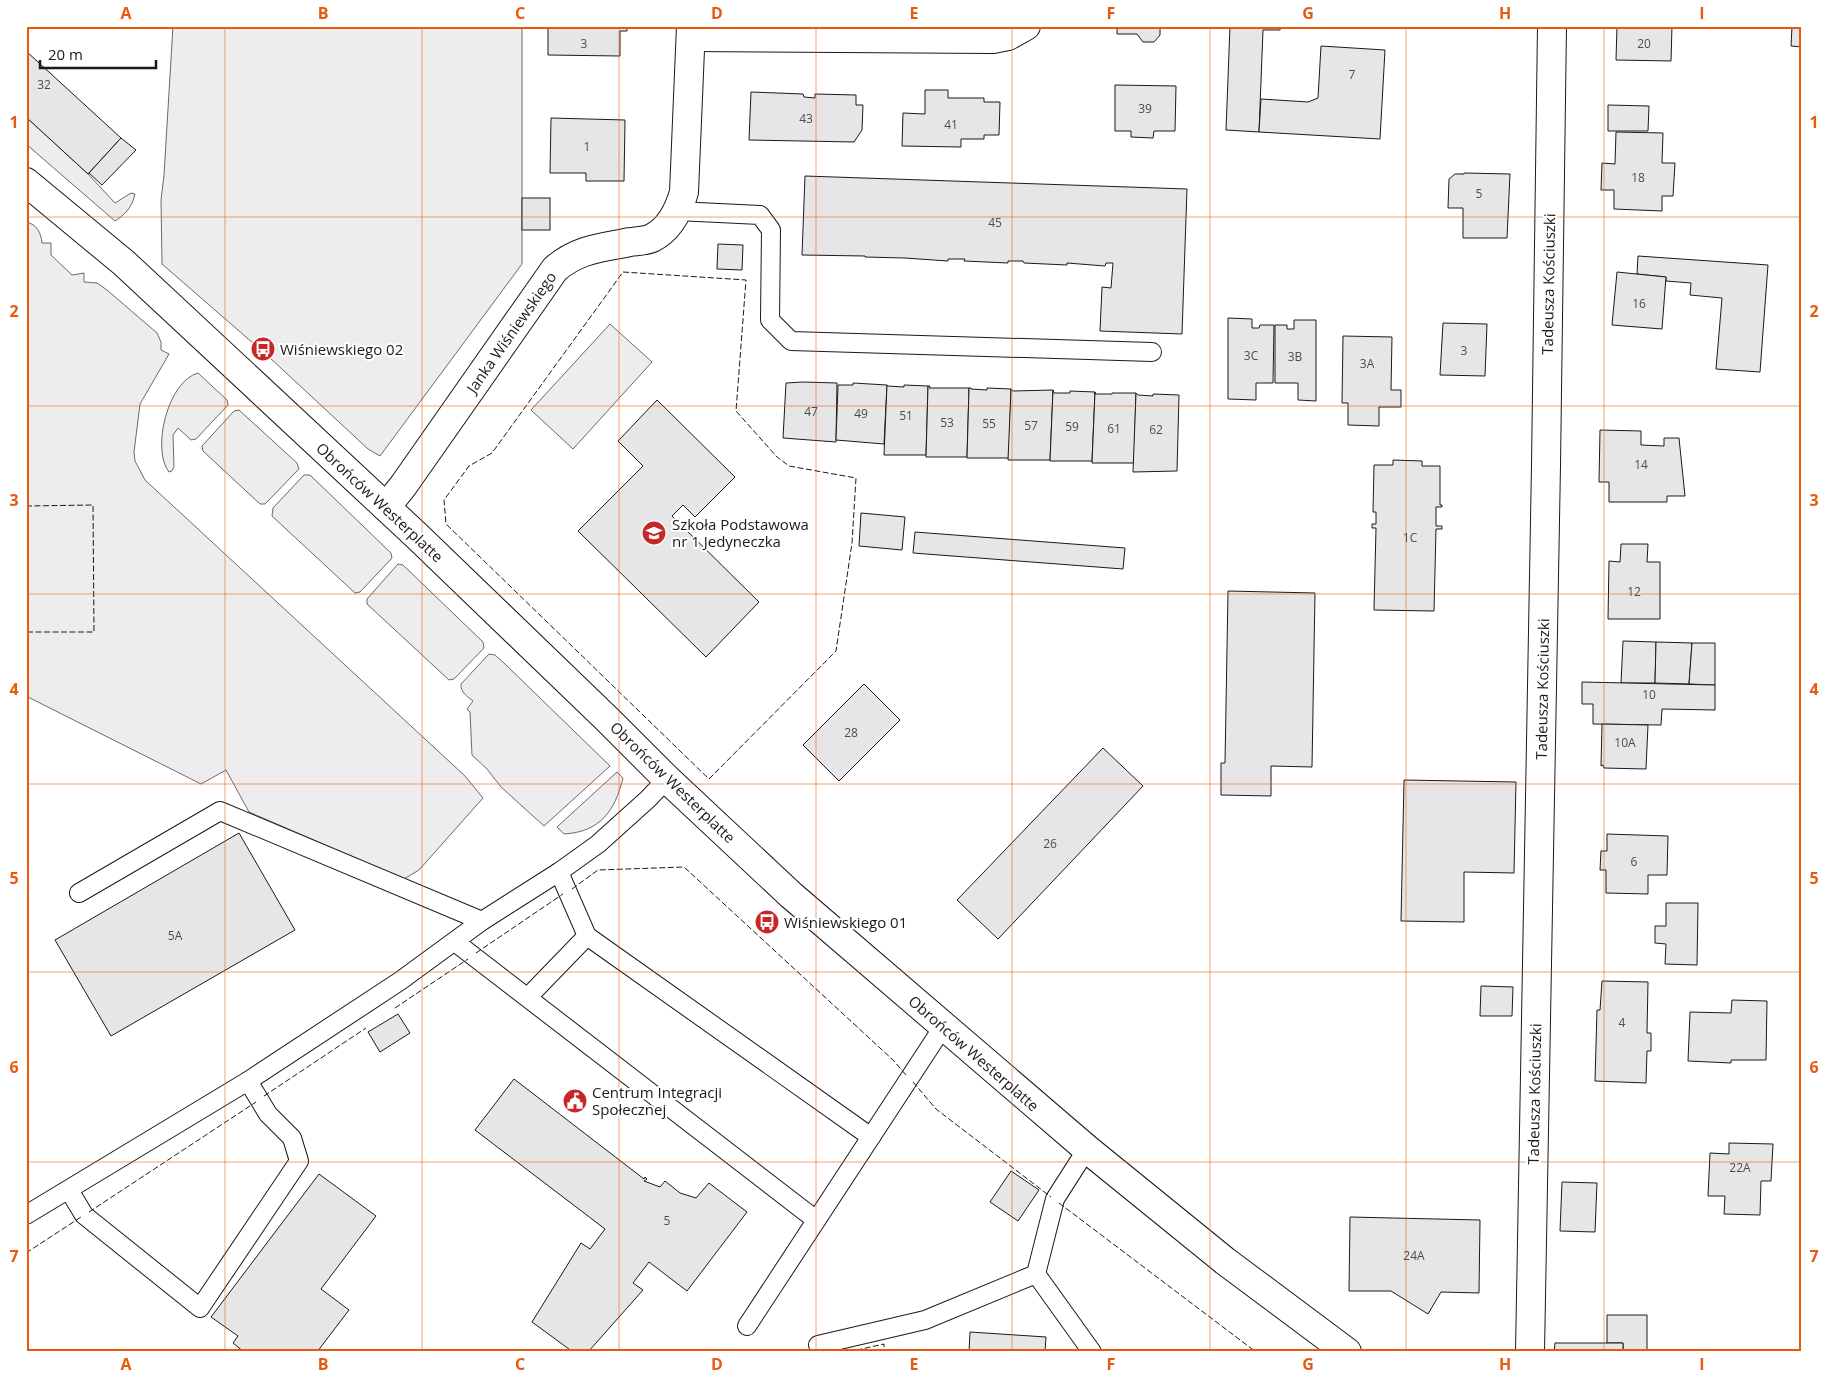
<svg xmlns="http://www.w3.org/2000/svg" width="1828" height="1378" viewBox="0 0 1828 1378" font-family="'Open Sans',sans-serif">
<rect width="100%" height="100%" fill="#fff"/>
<g fill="#ededed" stroke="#6a6a6a">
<polygon points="173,26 522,26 522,264 380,456 368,449 269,357 162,264 161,200 164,175"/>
<path d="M 26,117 L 88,174 L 115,203 L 131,193 L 135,194 C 132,207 126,214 115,221 L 26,144 Z"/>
<path d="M 26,222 C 37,224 41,233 42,243 L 51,243 L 51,255 L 72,275 L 84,273 L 84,282 L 97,283 L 107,290 L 157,333 L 161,342 L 161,350 L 169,354 L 140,404 L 134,452 L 135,461 L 145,480 L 465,776 L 483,798 L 419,870 L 404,879 L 249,812 L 226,770 L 201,784 L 26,696 Z"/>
<polygon points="610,324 652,362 573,449 531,410"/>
<path d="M 198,373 L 227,400 L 228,405 L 196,439 L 191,440 L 178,428 L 173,435 L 174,467 L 172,471 L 169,472 C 151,449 168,381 198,373 Z"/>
<polygon points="239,410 297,463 299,469 265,504 260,504 203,451 202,446 234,411"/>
<polygon points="304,475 310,475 391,553 392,558 360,592 355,593 272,516 273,508"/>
<polygon points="398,564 403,565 483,642 484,648 454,679 449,680 367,604 367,599"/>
<path d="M 489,654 L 495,655 L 504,663 L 610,766 L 544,826 L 501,787 L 487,769 L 472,755 L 470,712 L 467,709 L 473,701 C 468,697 460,692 461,684 Z"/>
<path d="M 617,772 L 623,778 C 615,811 600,832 564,834 L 557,827 Z"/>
</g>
<g fill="#e6e6e6" stroke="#1a1a1a">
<polygon points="548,26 627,26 627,31 620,31 620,56 548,55"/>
<polygon points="1117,26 1160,26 1160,35 1154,42 1143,42 1137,34 1117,34"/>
<polygon points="1230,26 1281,26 1280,30 1263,30 1259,132 1226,130"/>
<polygon points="1617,26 1672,26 1671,61 1616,60"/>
<polygon points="1792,26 1802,26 1802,47 1791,46"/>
<polygon points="1321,46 1385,50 1380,139 1259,132 1261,99 1308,102 1318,98"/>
<polygon points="26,51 121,138 88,174 26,117"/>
<polygon points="1115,85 1176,86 1175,131 1154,131 1153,138 1131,137 1131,131 1115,131"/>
<polygon points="925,90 948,90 948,98 984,98 984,102 1000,102 999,135 984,135 984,139 961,139 961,147 902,146 903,113 925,114"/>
<polygon points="751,92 803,94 804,97 815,98 815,94 856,95 856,105 863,105 862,130 854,142 749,140"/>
<polygon points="1608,105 1649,106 1648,131 1608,131"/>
<polygon points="551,118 625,120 624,181 586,181 586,173 550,173"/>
<polygon points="1616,132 1663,133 1662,163 1675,163 1673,196 1662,196 1662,211 1614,209 1614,190 1601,190 1602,163 1615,164"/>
<polygon points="121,138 136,150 102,185 89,173"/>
<polygon points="1464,173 1510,174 1507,238 1463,238 1463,208 1448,208 1449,179 1455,174 1464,174"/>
<polygon points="805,176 1187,189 1182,334 1100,331 1102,287 1111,288 1113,263 1106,263 1105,266 1067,263 1067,265 1024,263 1023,261 1008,261 1008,263 964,261 965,259 948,259 948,261 905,258 865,257 865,256 802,255"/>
<rect x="522" y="198" width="28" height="32"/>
<polygon points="718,244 743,245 742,270 717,269"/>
<polygon points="1638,256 1768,265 1760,372 1716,369 1722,298 1690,295 1691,283 1666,281 1666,277 1637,274"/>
<polygon points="1617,272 1666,277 1662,329 1612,325"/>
<polygon points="1228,318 1252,319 1252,328 1259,328 1260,325 1274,325 1273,383 1256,383 1256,400 1228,399"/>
<polygon points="1294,320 1316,320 1316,401 1298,400 1298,383 1275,383 1275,325 1287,325 1287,329 1294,329"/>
<polygon points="1443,323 1487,324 1485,376 1440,375"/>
<polygon points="1343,336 1392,337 1391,390 1401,390 1401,407 1379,407 1379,426 1348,425 1348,403 1342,403"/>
<polygon points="803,382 837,383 836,442 783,438 786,383"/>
<polygon points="853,383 887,385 884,444 836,440 838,385 853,385"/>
<polygon points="887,385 888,386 904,387 904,385 928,386 926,455 884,455"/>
<polygon points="928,386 930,386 929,388 969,388 967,457 926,457"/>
<polygon points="969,388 971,388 971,389 987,390 987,388 1011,389 1009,458 967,458"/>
<polygon points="1011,389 1013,391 1053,390 1050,460 1008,460"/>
<polygon points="1053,390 1054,393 1070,393 1070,391 1095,392 1092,461 1050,461"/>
<polygon points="1095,392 1095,394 1112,394 1112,393 1136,393 1134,463 1092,463"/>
<polygon points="1136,393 1138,395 1153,396 1153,394 1179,395 1177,471 1133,472"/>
<polygon points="657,400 735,477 695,517 683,505 672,516 759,602 706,657 578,531 643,466 618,441"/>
<polygon points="1600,430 1641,431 1641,445 1664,446 1664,438 1679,438 1685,496 1667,496 1667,502 1609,502 1609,482 1599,482"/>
<polygon points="1393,460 1422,461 1422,466 1440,466 1440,505 1442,505 1442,507 1436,507 1436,526 1442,526 1442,529 1436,529 1434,611 1374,610 1376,528 1372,528 1372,524 1376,524 1376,512 1373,512 1374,465 1393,465"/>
<polygon points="861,513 905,517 902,550 859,546"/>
<polygon points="915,532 1125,548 1123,569 913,553"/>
<polygon points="1621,544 1648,544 1647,562 1660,562 1660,619 1608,619 1609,561 1620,562"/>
<polygon points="1228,591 1315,593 1312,767 1271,766 1271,796 1221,795 1221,763 1225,763"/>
<polygon points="1623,641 1656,642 1655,683 1621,683"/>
<polygon points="1656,642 1692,643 1689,684 1655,683"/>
<polygon points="1692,643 1715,643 1715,685 1689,684"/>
<polygon points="1582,682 1715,685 1715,710 1662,709 1661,725 1593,724 1593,704 1582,704"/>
<polygon points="864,684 900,720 839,781 803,745"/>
<polygon points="1602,724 1648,725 1646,769 1604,768 1603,765 1601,766"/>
<polygon points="1103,748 1143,786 998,939 957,900"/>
<polygon points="1404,780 1516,782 1514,873 1464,872 1464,922 1401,921"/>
<polygon points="239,833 295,930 111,1036 55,940"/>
<polygon points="1607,834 1668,836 1667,875 1648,875 1648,894 1606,893 1606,870 1600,870 1601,851 1607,851"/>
<polygon points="1666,903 1698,903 1697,965 1665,964 1666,944 1655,943 1655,926 1666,926"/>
<polygon points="1602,981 1648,982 1647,1033 1651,1033 1651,1051 1647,1051 1646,1083 1595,1081 1597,1010 1600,1010"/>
<polygon points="1481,986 1513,987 1512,1016 1480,1016"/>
<polygon points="1732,1000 1767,1001 1766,1060 1731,1060 1731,1063 1688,1061 1690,1012 1731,1013"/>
<polygon points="398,1014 410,1033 380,1052 368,1032"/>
<polygon points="514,1079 644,1179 645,1177 647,1179 644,1181 660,1187 665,1181 680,1193 696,1198 709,1183 747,1212 687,1291 649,1262 633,1283 643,1290 588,1352 573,1352 532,1322 581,1243 590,1249 605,1229 475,1130"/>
<polygon points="1729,1143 1773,1144 1771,1181 1761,1181 1760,1215 1724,1214 1725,1196 1708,1196 1710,1153 1729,1154"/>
<polygon points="1011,1171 1039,1190 1018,1221 990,1202"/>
<polygon points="319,1174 376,1216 321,1289 349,1310 317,1352 244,1352 233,1343 238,1336 211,1317"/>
<polygon points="1562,1182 1597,1183 1595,1232 1560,1231"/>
<polygon points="1350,1217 1480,1220 1479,1293 1441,1292 1428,1314 1391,1291 1349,1291"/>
<polygon points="1607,1315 1647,1315 1647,1352 1623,1352 1623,1343 1607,1343"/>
<polygon points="970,1332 1046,1337 1045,1352 969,1352"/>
<polygon points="1555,1343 1623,1343 1623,1352 1554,1352"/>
</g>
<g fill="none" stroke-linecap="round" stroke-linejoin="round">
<defs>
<g id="service">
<polyline points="677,211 760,215 771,230 770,320 791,341 1152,352"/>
<polyline points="559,872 587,936"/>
<polyline points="79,893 220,811 482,921"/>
<polyline points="455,942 816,1220"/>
<polyline points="528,997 587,936 871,1137"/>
<polyline points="69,1190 84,1215 200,1308 299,1161 292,1138 268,1114 248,1081"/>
<polyline points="26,1215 248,1081 400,981 482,921 559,872 598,844 648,799 667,779"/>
<polyline points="1036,1274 1092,1352"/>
<polyline points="747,1326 943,1027"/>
<polyline points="818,1345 925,1320 1036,1274 1055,1199 1087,1149"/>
</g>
<g id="minor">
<polyline points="691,37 993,39 1008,36 1026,26"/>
<path d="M 386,507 L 403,486 L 555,269 C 578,249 601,248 630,242 C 637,241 646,241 652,238 C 670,229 679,210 684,192 L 691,26"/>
<polyline points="1530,1352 1546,465 1552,26"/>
</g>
<polyline id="tertiary" points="26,182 124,263 417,536 607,719 667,779 791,895 1087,1149 1225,1261 1347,1352"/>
</defs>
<use href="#service" stroke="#1a1a1a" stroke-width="20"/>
<use href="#minor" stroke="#1a1a1a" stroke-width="30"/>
<use href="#tertiary" stroke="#1a1a1a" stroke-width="30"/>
<use href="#service" stroke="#fff" stroke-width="18"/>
<use href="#minor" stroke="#fff" stroke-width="28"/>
<use href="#tertiary" stroke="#fff" stroke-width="28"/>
<g stroke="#1a1a1a" stroke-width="1" stroke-dasharray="6 2.5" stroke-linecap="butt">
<polygon points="623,272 746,280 736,411 777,457 789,466 856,478 852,543 836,651 709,779 446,524 444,500 469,466 492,453"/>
<polyline points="26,506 93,505 94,632 26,632"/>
<polyline points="572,889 598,870 684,867 893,1060 906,1075"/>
<polyline points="476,953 563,894"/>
<polyline points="395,1008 468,959"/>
<polyline points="913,1082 936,1109 1051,1197"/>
<polyline points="264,1096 366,1028"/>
<polyline points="1059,1203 1256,1352"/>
<polyline points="89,1212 256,1102"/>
<polyline points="26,1253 81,1217"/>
<polyline points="848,1352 884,1344 884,1352"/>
</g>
</g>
<path fill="none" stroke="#e8590c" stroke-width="1" stroke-opacity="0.55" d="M 225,26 L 225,1352M 422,26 L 422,1352M 619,26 L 619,1352M 816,26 L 816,1352M 1012,26 L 1012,1352M 1210,26 L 1210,1352M 1406,26 L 1406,1352M 1604,26 L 1604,1352M 26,217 L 1802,217M 26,406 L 1802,406M 26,594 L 1802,594M 26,784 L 1802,784M 26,972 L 1802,972M 26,1162 L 1802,1162"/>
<defs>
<symbol id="bus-disc" viewBox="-11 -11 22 22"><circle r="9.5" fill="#c62828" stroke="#fff"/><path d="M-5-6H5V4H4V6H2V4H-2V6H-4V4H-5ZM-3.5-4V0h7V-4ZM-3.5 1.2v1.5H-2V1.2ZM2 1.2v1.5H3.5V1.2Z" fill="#fff"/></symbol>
<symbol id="school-disc" viewBox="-11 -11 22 22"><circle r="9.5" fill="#c62828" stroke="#fff"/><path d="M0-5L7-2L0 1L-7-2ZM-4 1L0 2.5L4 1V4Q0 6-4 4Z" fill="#fff"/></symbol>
<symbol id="civic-disc" viewBox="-11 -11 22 22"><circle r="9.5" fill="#c62828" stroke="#fff"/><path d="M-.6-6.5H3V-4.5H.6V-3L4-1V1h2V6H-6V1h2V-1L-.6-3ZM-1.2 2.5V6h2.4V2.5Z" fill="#fff"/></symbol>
</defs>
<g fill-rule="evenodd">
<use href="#bus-disc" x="249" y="335" width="28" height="28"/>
<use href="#school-disc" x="640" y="519" width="28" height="28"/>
<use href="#bus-disc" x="753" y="908" width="28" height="28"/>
<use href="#civic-disc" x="561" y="1087" width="28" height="28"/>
</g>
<g text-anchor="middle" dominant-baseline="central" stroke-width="4" stroke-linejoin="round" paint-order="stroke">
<g font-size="12" fill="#4d4d4d">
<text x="584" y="43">3</text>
<text x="1644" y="43">20</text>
<text x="1352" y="74">7</text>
<text x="44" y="84">32</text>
<text x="1145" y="108">39</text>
<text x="806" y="118">43</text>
<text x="951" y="124">41</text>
<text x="587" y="146">1</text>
<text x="1638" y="177">18</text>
<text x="1479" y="193">5</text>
<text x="995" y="222">45</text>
<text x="1639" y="303">16</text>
<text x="1464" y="350">3</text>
<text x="1251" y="355">3C</text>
<text x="1295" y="356">3B</text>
<text x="1367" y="363">3A</text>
<text x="811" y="411">47</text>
<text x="861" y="413">49</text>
<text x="906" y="415">51</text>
<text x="947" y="422">53</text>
<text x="989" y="423">55</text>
<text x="1031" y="425">57</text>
<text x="1072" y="426">59</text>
<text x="1114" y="428">61</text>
<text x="1156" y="429">62</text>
<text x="1641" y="464">14</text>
<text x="1410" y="537">1C</text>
<text x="1634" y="591">12</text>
<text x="1649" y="694">10</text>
<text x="851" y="732">28</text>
<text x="1625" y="742">10A</text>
<text x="1050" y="843">26</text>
<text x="1634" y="861">6</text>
<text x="175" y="935">5A</text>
<text x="1622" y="1022">4</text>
<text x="1740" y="1167">22A</text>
<text x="667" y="1220">5</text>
<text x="1414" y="1255">24A</text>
</g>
<g font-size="15" fill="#1a1a1a" stroke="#fff">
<text transform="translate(1548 284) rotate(-89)">Tadeusza Kościuszki</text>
<text transform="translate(511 332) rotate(-55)">Janka Wiśniewskiego</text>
<text transform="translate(380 502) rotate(43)">Obrońców Westerplatte</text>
<text transform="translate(1542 689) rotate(-89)">Tadeusza Kościuszki</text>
<text transform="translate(673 782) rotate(44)">Obrońców Westerplatte</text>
<text transform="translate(974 1053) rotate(41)">Obrońców Westerplatte</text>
<text transform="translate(1534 1094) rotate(-89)">Tadeusza Kościuszki</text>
</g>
<g font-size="15" fill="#1a1a1a" stroke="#fff" text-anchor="start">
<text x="280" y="349">Wiśniewskiego 02</text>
<text x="672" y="524">Szkoła Podstawowa<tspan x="672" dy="17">nr 1 Jedyneczka</tspan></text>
<text x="784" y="922">Wiśniewskiego 01</text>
<text x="592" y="1092">Centrum Integracji<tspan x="592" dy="17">Społecznej</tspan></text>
</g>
</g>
<rect width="1828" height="1378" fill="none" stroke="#ffffff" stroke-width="55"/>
<path d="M40 60v8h116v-8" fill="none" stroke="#1a1a1a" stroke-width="2.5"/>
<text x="48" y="60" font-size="15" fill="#1a1a1a" stroke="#ffffff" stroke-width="4" paint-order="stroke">20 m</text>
<rect x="28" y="28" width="1772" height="1322" fill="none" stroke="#e8590c" stroke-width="2"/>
<g font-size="16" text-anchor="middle" font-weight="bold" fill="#e8590c">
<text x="126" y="19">A</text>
<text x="323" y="19">B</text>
<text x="520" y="19">C</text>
<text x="717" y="19">D</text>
<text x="914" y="19">E</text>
<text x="1111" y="19">F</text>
<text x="1308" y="19">G</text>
<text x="1505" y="19">H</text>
<text x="1702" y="19">I</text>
<text x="14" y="128">1</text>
<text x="1814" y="128">1</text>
<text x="14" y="317">2</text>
<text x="1814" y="317">2</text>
<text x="14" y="506">3</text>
<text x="1814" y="506">3</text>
<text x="14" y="695">4</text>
<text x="1814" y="695">4</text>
<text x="14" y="884">5</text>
<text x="1814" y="884">5</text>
<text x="14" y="1073">6</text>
<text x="1814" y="1073">6</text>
<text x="14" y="1262">7</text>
<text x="1814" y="1262">7</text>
<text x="126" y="1370">A</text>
<text x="323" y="1370">B</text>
<text x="520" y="1370">C</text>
<text x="717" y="1370">D</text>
<text x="914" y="1370">E</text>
<text x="1111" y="1370">F</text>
<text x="1308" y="1370">G</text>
<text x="1505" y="1370">H</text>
<text x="1702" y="1370">I</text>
</g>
</svg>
